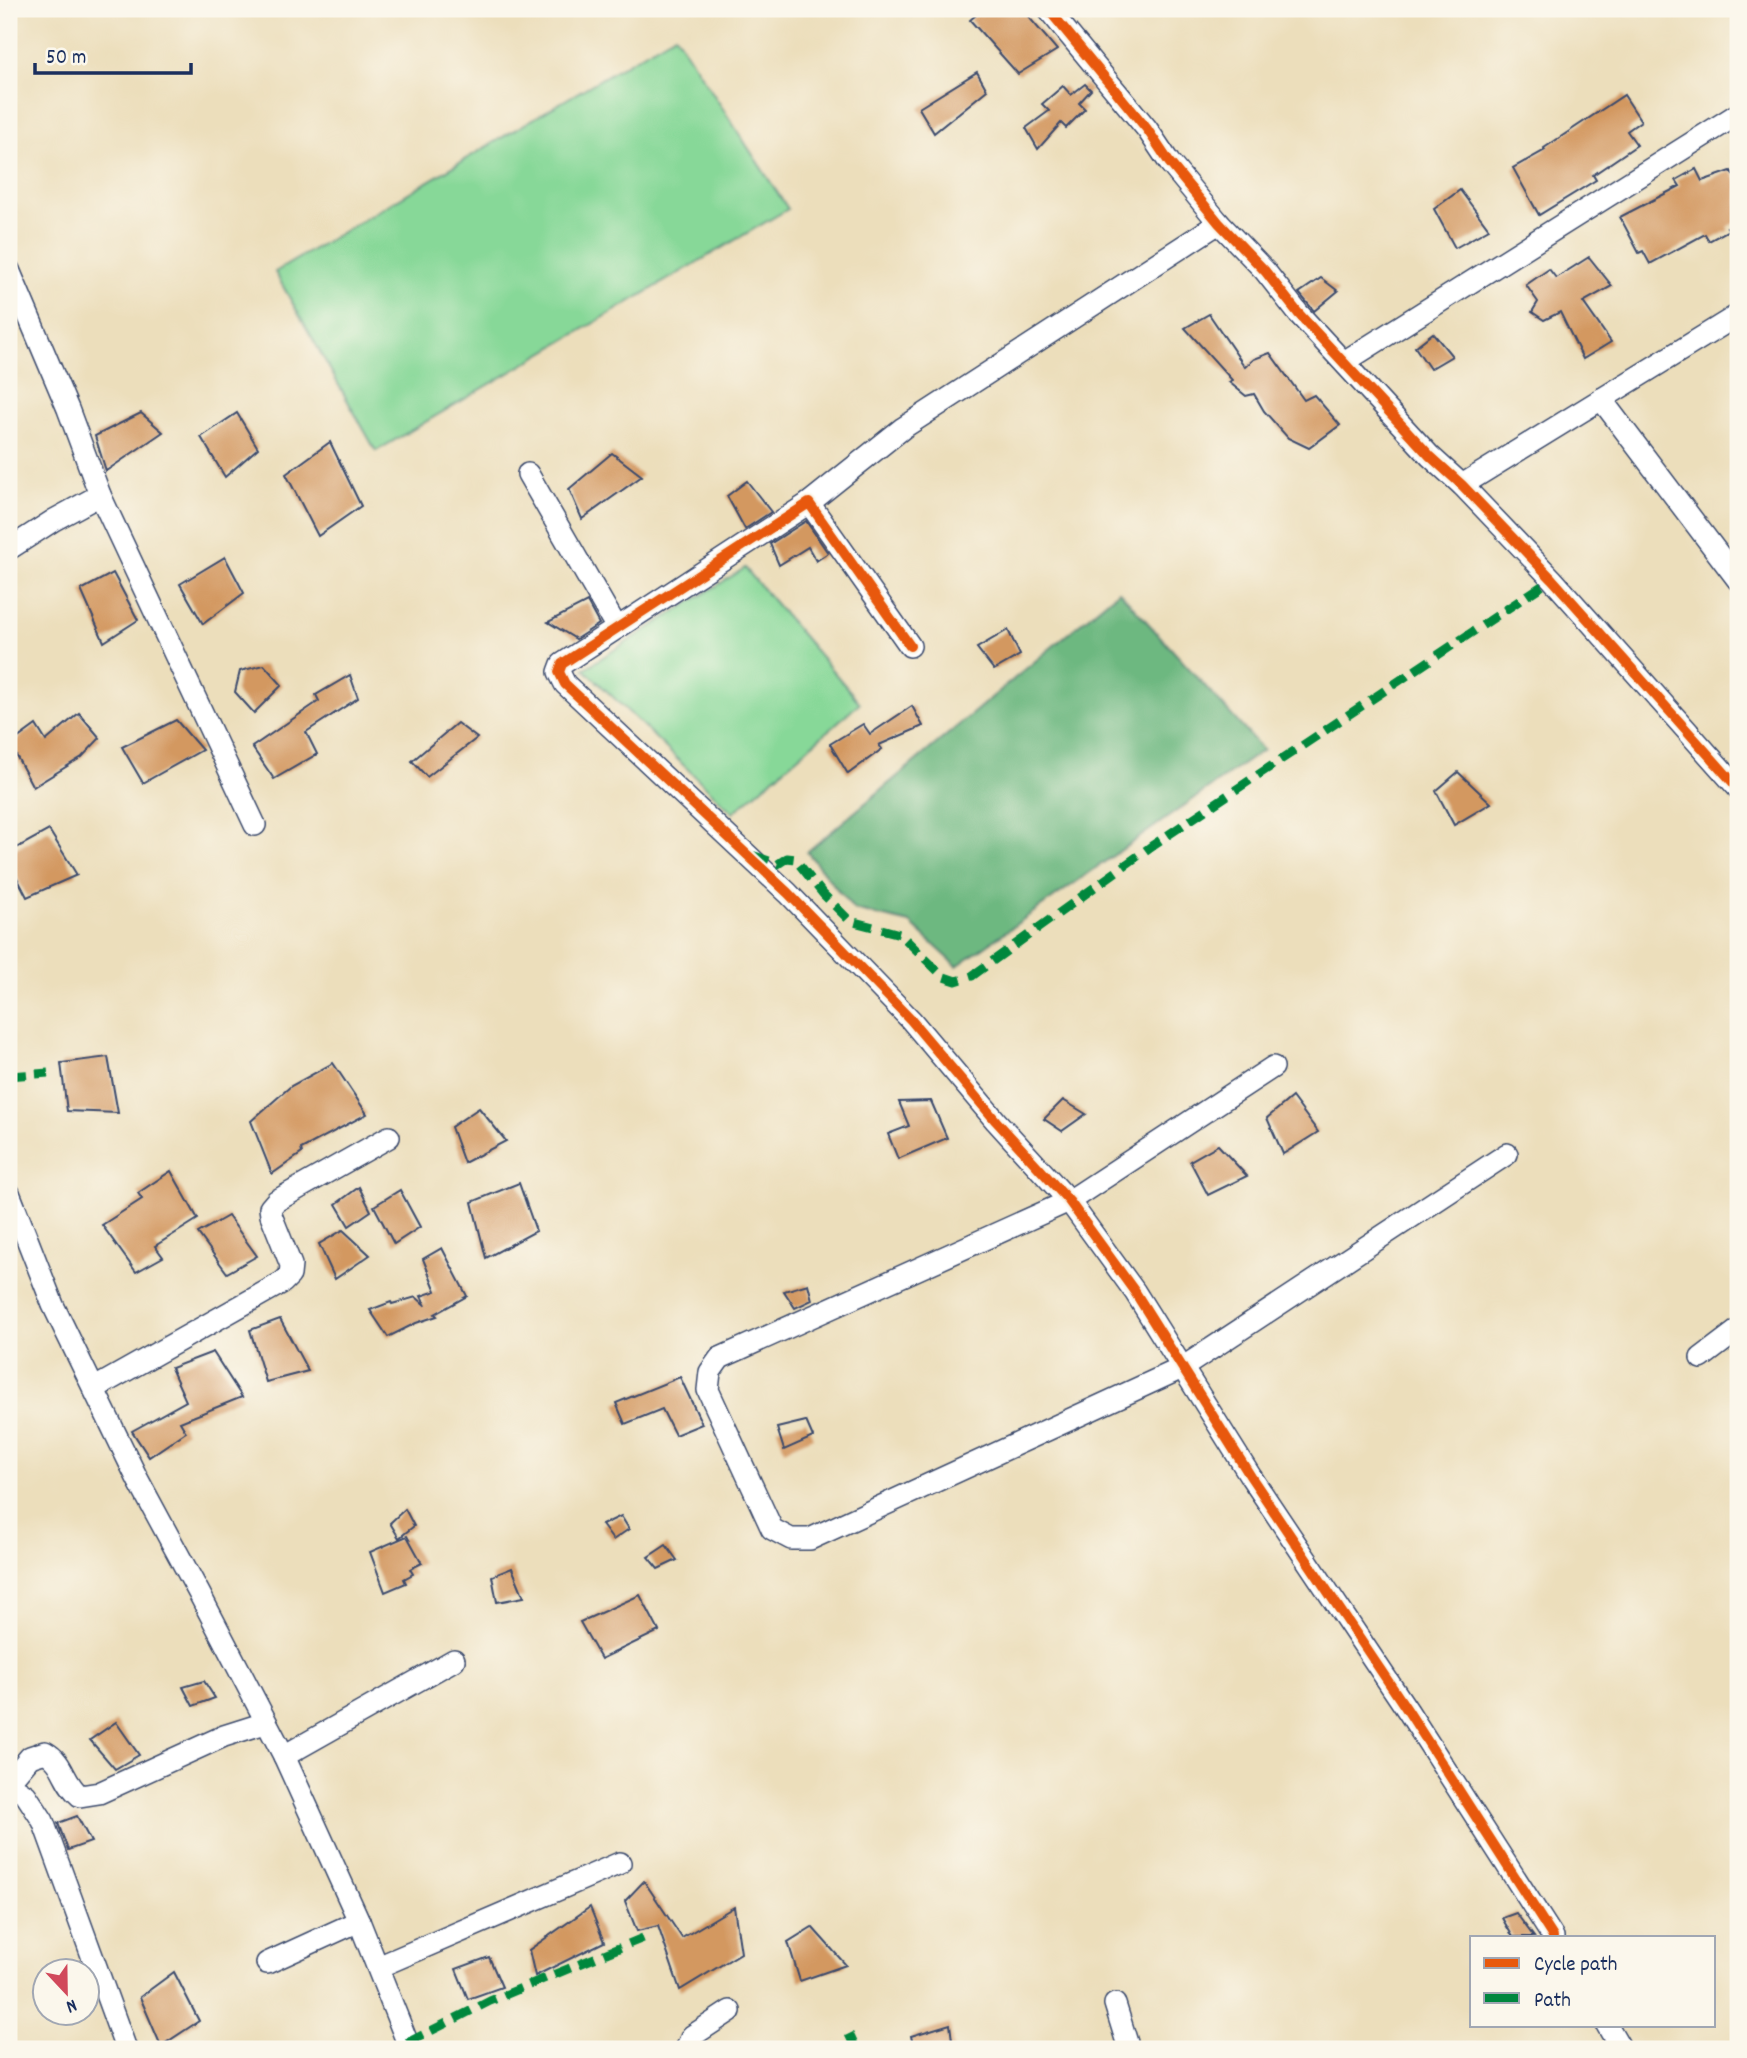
<svg xmlns="http://www.w3.org/2000/svg" width="1747" height="2058" viewBox="0 0 1747 2058" font-family="Dekko,sans-serif">
<rect width="100%" height="100%" fill="#fbf7ec"/>
<filter id="ink" filterUnits="userSpaceOnUse"><feTurbulence type="fractalNoise" baseFrequency=".0143" numOctaves="2"/><feDisplacementMap in="SourceGraphic" scale="14" xChannelSelector="R" yChannelSelector="G"/><feConvolveMatrix kernelMatrix="1 2 1 2 8 2 1 2 1" color-interpolation-filters="sRGB"/></filter>
<filter id="wash" filterUnits="userSpaceOnUse"><feTurbulence type="fractalNoise" baseFrequency=".00686" numOctaves="4" result="noise"/><feDisplacementMap in="SourceGraphic" scale="28" xChannelSelector="R" yChannelSelector="G"/><feGaussianBlur stdDeviation="1.57" result="paint"/><feColorMatrix in="noise" values="0 0 0 0 0 0 0 0 0 0 0 0 0 0 0 0 0 1.4 0 .05"/><feComposite in="paint" operator="in"/></filter>
<g filter="url(#wash)">
<rect width="100%" height="100%" fill="#ecdebb"/>
<g fill="#87d898" stroke="#51847b" stroke-width="2">
<polygon points="675,35 788,209 376,451 275,272"/>
<polygon points="745,568 860,703 733,813 584,669"/>
</g>
<polygon fill="#6db880" stroke="#44746f" stroke-width="2" points="1119,591 1263,750 957,966 910,923 854,910 807,852"/>
<g id="blocks">
<g fill="#d39861">
<polygon points="983,9 1022,9 1057,50 1018,74 970,20"/>
<polygon points="977,72 987,90 934,133 919,108"/>
<polygon points="1085,84 1091,90 1079,103 1085,109 1066,128 1061,123 1038,149 1026,128 1049,111 1042,104 1063,86 1071,95"/>
<polygon points="1624,95 1641,121 1627,131 1637,145 1593,175 1596,180 1539,215 1513,168 1545,150 1544,148"/>
<polygon points="1696,169 1702,181 1731,171 1738,183 1738,221 1727,227 1729,230 1709,241 1705,234 1650,264 1643,251 1639,253 1620,217 1680,186 1676,180"/>
<polygon points="1460,190 1489,229 1455,248 1434,209"/>
<polygon points="1589,257 1612,286 1583,302 1611,342 1583,359 1560,312 1544,320 1532,312 1538,302 1526,285 1549,269 1556,278"/>
<polygon points="1321,278 1338,291 1314,311 1299,293"/>
<polygon points="1209,314 1245,367 1254,359 1270,353 1304,400 1314,395 1340,425 1309,448 1288,438 1264,411 1254,394 1246,396 1229,382 1232,380 1185,328"/>
<polygon points="1433,333 1452,356 1430,369 1415,347"/>
<polygon points="141,413 163,432 106,471 95,436"/>
<polygon points="237,413 258,448 225,477 201,437"/>
<polygon points="330,442 361,506 318,536 286,474"/>
<polygon points="612,453 642,476 582,519 569,489"/>
<polygon points="747,481 771,512 745,529 727,496"/>
<polygon points="806,521 828,553 816,561 808,547 779,565 770,544"/>
<polygon points="225,557 244,593 203,624 180,584"/>
<polygon points="113,573 138,620 104,642 81,590"/>
<polygon points="587,602 599,624 579,637 576,639 548,622"/>
<polygon points="1008,630 1020,655 994,670 977,648"/>
<polygon points="264,665 282,685 254,713 235,692 240,671"/>
<polygon points="350,675 358,698 306,732 317,754 274,779 252,747 319,701 316,695"/>
<polygon points="912,706 923,726 879,745 882,749 848,774 830,744 863,724 870,734"/>
<polygon points="79,713 100,738 82,757 33,787 10,744 36,725 46,741"/>
<polygon points="176,720 202,750 143,783 122,747"/>
<polygon points="457,723 477,738 427,777 412,761"/>
<polygon points="1458,772 1491,803 1454,825 1436,791"/>
<polygon points="49,830 77,875 27,897 9,862 9,852"/>
<polygon points="108,1057 118,1113 67,1111 61,1063"/>
<polygon points="333,1063 367,1114 301,1149 302,1153 272,1174 251,1121 291,1086"/>
<polygon points="1292,1097 1318,1132 1283,1154 1267,1118"/>
<polygon points="1063,1100 1086,1114 1062,1131 1044,1119"/>
<polygon points="931,1101 947,1138 898,1159 888,1134 909,1126 899,1102"/>
<polygon points="479,1108 506,1141 464,1163 451,1127"/>
<polygon points="1218,1145 1247,1176 1208,1195 1190,1161"/>
<polygon points="171,1171 198,1219 155,1246 163,1257 136,1272 102,1225 142,1199 138,1193"/>
<polygon points="519,1183 536,1231 486,1258 472,1202"/>
<polygon points="359,1187 371,1211 349,1226 336,1204"/>
<polygon points="400,1190 420,1227 394,1244 374,1206"/>
<polygon points="228,1216 257,1256 227,1273 198,1233"/>
<polygon points="343,1230 370,1255 335,1279 319,1244"/>
<polygon points="442,1248 467,1296 435,1314 437,1316 416,1323 388,1337 370,1310 391,1302 392,1304 416,1297 426,1306 421,1296 436,1291 423,1259"/>
<polygon points="808,1284 812,1300 795,1308 784,1291"/>
<polygon points="280,1319 308,1371 266,1382 250,1330"/>
<polygon points="213,1352 242,1397 180,1422 186,1432 149,1457 132,1431 186,1401 171,1368"/>
<polygon points="680,1377 702,1424 675,1435 662,1409 625,1424 616,1403"/>
<polygon points="806,1421 813,1437 784,1450 777,1428"/>
<polygon points="405,1509 414,1526 399,1538 390,1523"/>
<polygon points="621,1516 629,1529 613,1540 602,1525"/>
<polygon points="407,1536 422,1563 410,1569 413,1574 404,1579 406,1583 385,1592 370,1552"/>
<polygon points="666,1545 677,1560 658,1569 648,1557"/>
<polygon points="512,1568 524,1597 497,1602 492,1576"/>
<polygon points="640,1595 659,1631 601,1659 580,1622"/>
<polygon points="204,1681 215,1698 193,1706 183,1687"/>
<polygon points="116,1722 139,1755 115,1769 90,1740"/>
<polygon points="77,1816 91,1842 68,1850 58,1823"/>
<polygon points="644,1881 682,1938 734,1907 741,1953 680,1990 658,1926 637,1931 625,1901"/>
<polygon points="590,1907 604,1942 535,1976 529,1950"/>
<polygon points="1516,1913 1534,1937 1513,1937 1502,1918"/>
<polygon points="812,1927 846,1965 800,1981 788,1942"/>
<polygon points="489,1957 502,1987 468,1999 456,1969"/>
<polygon points="174,1972 199,2021 161,2046 140,1997"/>
<polygon points="950,2024 953,2049 914,2049 911,2036"/>
</g>
</g>
</g>
<g filter="url(#ink)">
<use href="#blocks" fill-opacity="0" stroke="#3a496c" stroke-width="2"/>
<g fill="none" stroke-linecap="round" stroke-linejoin="round">
<defs>
<g id="street">
<polyline points="1048,9 1147,129 1169,162 1219,223 1265,271 1298,313 1430,456 1462,485 1552,579 1738,788"/>
<polyline points="9,270 68,409 100,495 54,520 9,549"/>
<polyline points="1344,362 1738,114"/>
<polyline points="1601,399 1738,580"/>
<polyline points="528,474 617,628"/>
<polyline points="1462,485 1738,315"/>
<polyline points="100,495 255,825"/>
<polyline points="809,503 903,428 1219,223"/>
<polyline points="910,646 809,503 562,664 559,672 565,684 788,893 911,1020 996,1121 1069,1201 1135,1292 1251,1477 1408,1711 1553,1937"/>
<polyline points="1273,1067 1069,1201 720,1358 710,1372 708,1390 772,1529 791,1539 810,1539 1182,1368 1507,1154"/>
<polyline points="9,1193 53,1305 138,1480 199,1593 284,1756 359,1921 410,2049"/>
<polyline points="1701,1358 1738,1330"/>
<polyline points="95,1388 283,1282 290,1275 291,1265 271,1215 270,1208 276,1201 389,1137"/>
<polyline points="284,1756 454,1660"/>
<path d="M 9,1782 L 30,1757 L 45,1752 C 65,1763 62,1781 80,1796 L 99,1793 L 224,1736 L 265,1723"/>
<polyline points="9,1784 26,1795 43,1821 126,2049"/>
<polyline points="267,1963 359,1921"/>
<polyline points="378,1967 620,1863"/>
<polyline points="1115,2004 1129,2049"/>
<polyline points="1607,2025 1621,2049"/>
<polyline points="686,2049 692,2036 730,2011"/>
</g>
</defs>
<use href="#street" stroke="#3a496c" stroke-width="24"/>
<use href="#street" stroke="#fff" stroke-width="21"/>
<g stroke="#00873e" stroke-width="9" stroke-dasharray="18 9" stroke-linecap="butt">
<polyline points="752,855 778,864 787,858 795,859 823,894 850,921 900,934 944,977 956,981 972,976 1153,845 1552,579"/>
<polyline points="9,1076 48,1073"/>
<polyline points="849,2034 856,2049"/>
<polyline points="407,2043 490,2001 643,1938"/>
</g>
<defs>
<g id="cycleway">
<polyline points="1048,9 1147,129 1169,162 1219,223 1265,271 1298,313 1430,456 1462,485 1552,579 1738,788"/>
<polyline points="910,646 809,503 562,664 559,672 565,684 788,893 911,1020 996,1121 1069,1201 1135,1292 1251,1477 1408,1711 1553,1937"/>
</g>
</defs>
<use href="#cycleway" stroke="#fbf7ec" stroke-width="15"/>
<use href="#cycleway" stroke="#e8590c" stroke-width="10"/>
</g>
</g>
<rect width="1747" height="2058" fill="none" stroke="#fbf7ec" stroke-width="35"/>
<rect x="1470" y="1936" width="245" height="91" fill="#fbf7ec" stroke="#a1a7b3" stroke-width="2"/>
<rect x="1484" y="1958" width="35" height="10" fill="#e8590c" stroke="#a1a7b3" stroke-width="2"/>
<text x="1534" y="1970" font-size="21" fill="#1b2f5e">Cycle path</text>
<rect x="1484" y="1993" width="35" height="10" fill="#00873e" stroke="#a1a7b3" stroke-width="2"/>
<text x="1534" y="2006" font-size="21" fill="#1b2f5e">Path</text>
<g transform="translate(66 1992) rotate(158)"><circle r="33" fill="#fbf7ec" stroke="#a1a7b3" stroke-width="2"/>
<path d="M0-5L12 26L0 18L-12 26Z" fill="#d1495b"/>
<text y="-10" font-size="19" font-weight="bold" text-anchor="middle" fill="#1b2f5e">N</text>
</g>
<path d="M35 63v10h156v-10" fill="none" stroke="#1b2f5e" stroke-width="3.5"/>
<text x="46" y="63" font-size="21" fill="#1b2f5e" stroke="#fbf7ec" stroke-width="5" paint-order="stroke">50 m</text>
</svg>
